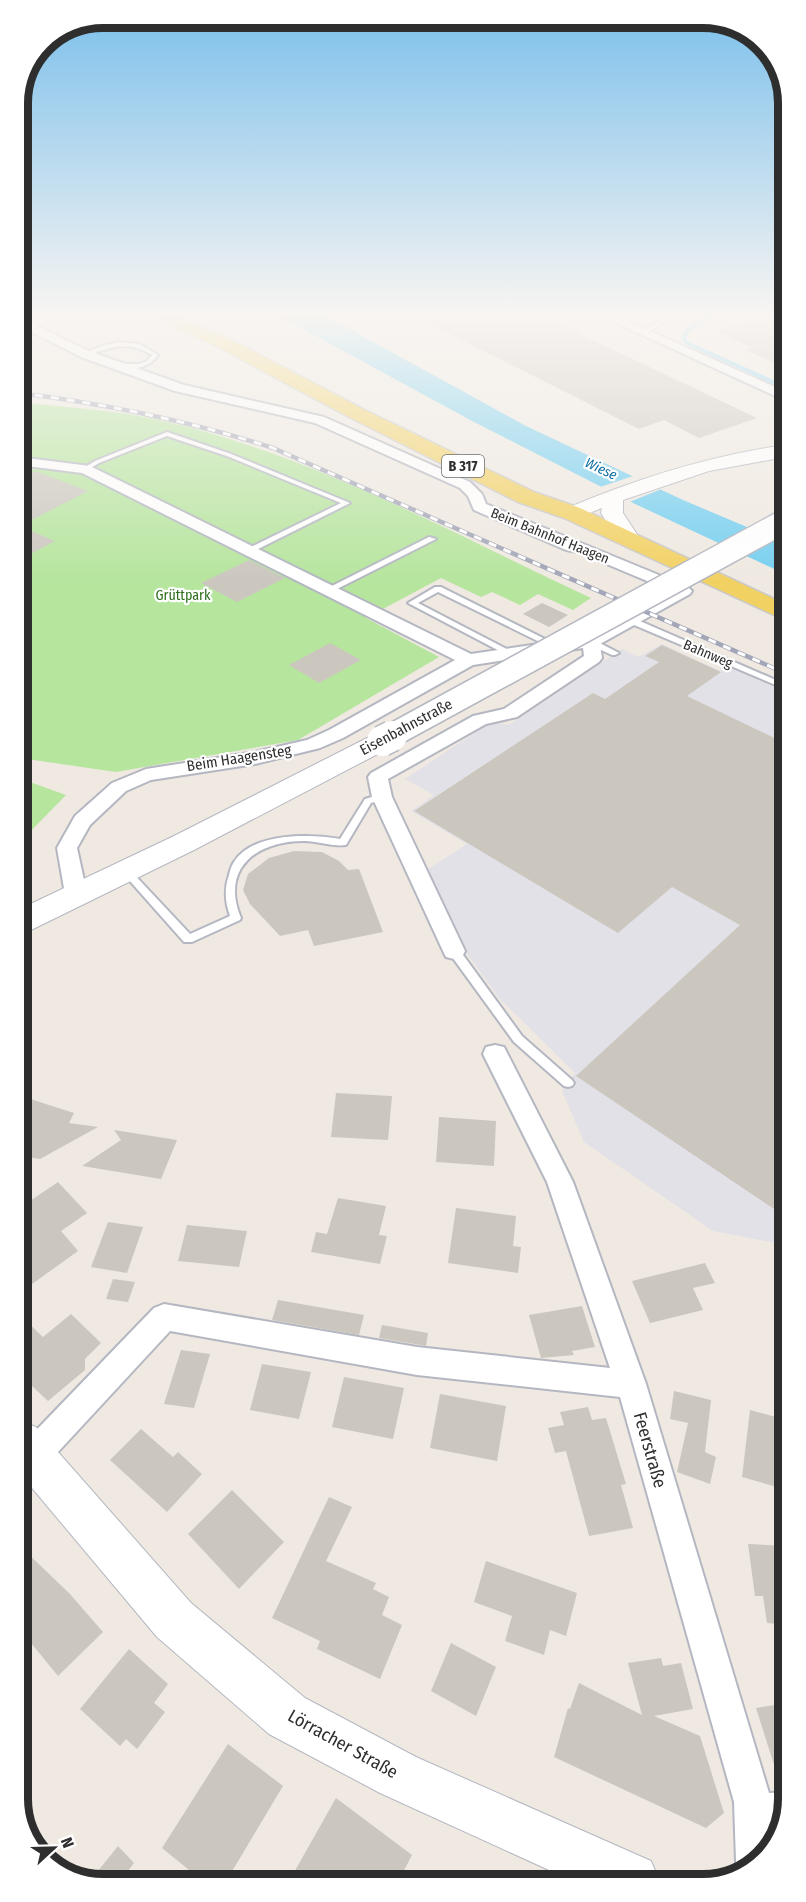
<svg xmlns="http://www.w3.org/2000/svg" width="806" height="1902" viewBox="0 0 806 1902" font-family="'Fira Sans Condensed',sans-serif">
<rect width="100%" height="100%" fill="#efe9e1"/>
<polygon fill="#e3e1e8" points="662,644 720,671 727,666 785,692 787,1245 713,1231 584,1142 562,1091 575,1073 499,998 456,938 425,871 467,844 411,811 434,795 405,779 491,722 509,725 622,649 638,657"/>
<g fill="#b6e59e">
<path d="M 19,402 C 68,408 120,410 168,422 C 316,457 454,534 591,598 L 573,610 L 538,594 L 520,605 L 492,592 L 481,597 L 441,578 L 366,618 L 439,657 L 298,740 L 116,772 L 20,758 Z"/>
<polygon points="20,766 31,767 24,780 66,795 20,842"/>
</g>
<polygon fill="#75cff0" points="279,316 326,316 526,426 683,500 785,543 785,574 633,503 474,422"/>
<polygon fill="#efe9e1" points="636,475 664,488 627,503 597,488"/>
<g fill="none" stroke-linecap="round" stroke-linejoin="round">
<polyline stroke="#75cff0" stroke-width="4" points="709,316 687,331 684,339 687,343 784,387"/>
</g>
<g fill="#cbc7bf">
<polygon points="434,316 542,316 757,418 699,438 664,420 639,429 428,323 442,320"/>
<polygon points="768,316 784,316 784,367 745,350 752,348 715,331"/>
<polygon points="35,471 88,491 20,526 55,541 19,560 19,479"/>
<polygon points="249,560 285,578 237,602 201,583"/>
<polygon points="542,603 568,615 549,627 523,614"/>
<polygon points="330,643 361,660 319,683 289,665"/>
<polygon points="662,645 721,672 687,696 785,743 786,1217 576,1076 740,925 672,887 618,933 414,811 593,693 605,699 659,662 645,656"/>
<polygon points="294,851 322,852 339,861 348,870 359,869 383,932 314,946 308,930 280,936 250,904 243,890 248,874 269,858"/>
<polygon points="336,1093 392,1096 388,1140 331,1137"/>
<polygon points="21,1096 74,1113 69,1123 98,1127 40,1159 21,1156"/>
<polygon points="439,1117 496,1121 494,1166 436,1162"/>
<polygon points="114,1130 177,1140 161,1179 82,1166 121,1140"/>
<polygon points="58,1182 87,1213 61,1231 78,1251 21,1292 21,1207"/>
<polygon points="338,1198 386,1206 379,1235 387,1236 380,1264 311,1252 316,1232 327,1234"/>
<polygon points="456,1208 516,1216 513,1246 521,1247 518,1273 448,1263"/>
<polygon points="108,1222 143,1227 127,1273 91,1267"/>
<polygon points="187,1225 247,1231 239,1267 178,1261"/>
<polygon points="705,1263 715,1283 693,1288 703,1310 650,1323 632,1281"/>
<polygon points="113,1279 135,1282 128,1302 106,1299"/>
<polygon points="278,1300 364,1315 359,1335 272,1320"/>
<polygon points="582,1306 595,1347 572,1351 574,1355 541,1358 529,1315"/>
<polygon points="71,1314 101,1343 85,1359 85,1370 48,1401 32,1386 21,1387 21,1316 43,1337"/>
<polygon points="382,1325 428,1333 426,1346 379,1338"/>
<polygon points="181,1350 210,1354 194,1408 164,1404"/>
<polygon points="262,1364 311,1372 299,1419 250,1410"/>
<polygon points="344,1377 404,1388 393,1439 332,1427"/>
<polygon points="674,1391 711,1400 705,1452 716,1457 710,1484 677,1472 688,1423 670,1419"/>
<polygon points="440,1394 506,1406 497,1461 430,1448"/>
<polygon points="588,1407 592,1420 606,1418 626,1484 621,1485 633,1528 589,1536 566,1451 555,1453 548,1428 564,1425 560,1412"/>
<polygon points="750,1410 787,1420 787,1490 742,1477"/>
<polygon points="141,1429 173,1457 178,1452 202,1474 167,1512 110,1460"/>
<polygon points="232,1490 284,1542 239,1589 188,1534"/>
<polygon points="329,1497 352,1507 326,1561 376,1583 373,1589 389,1597 382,1615 402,1625 380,1679 317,1649 320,1641 272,1618"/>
<polygon points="748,1544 787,1546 788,1625 767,1623 763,1596 755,1596"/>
<polygon points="22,1548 70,1594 103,1632 58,1676 22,1632"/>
<polygon points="486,1561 577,1593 566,1636 550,1630 544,1655 505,1641 512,1616 474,1602"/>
<polygon points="451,1643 496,1667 476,1716 431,1691"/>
<polygon points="129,1649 168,1684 154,1703 165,1712 137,1749 126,1739 120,1746 80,1709"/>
<polygon points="661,1658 663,1666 681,1663 693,1709 654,1716 700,1736 724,1813 706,1828 554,1757 568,1708 570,1709 579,1683 642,1715 628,1663"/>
<polygon points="788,1703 788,1790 782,1790 756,1708"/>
<polygon points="228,1744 283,1786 225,1883 205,1883 162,1848"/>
<polygon points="336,1798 412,1855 398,1882 288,1883"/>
<polygon points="118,1846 134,1863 118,1884 97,1884 90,1881"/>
</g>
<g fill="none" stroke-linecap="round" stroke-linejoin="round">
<defs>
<g id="lane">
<polygon points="659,322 664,323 645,333 640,332"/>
<path d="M 120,342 L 139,344 L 158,355 C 149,368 131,372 117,366 L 120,364 L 139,364 L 147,361 L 152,355 C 126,339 111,348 85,356 L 82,354 L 102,346 Z"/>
<polygon points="167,432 231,454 350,503 250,553 246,551 247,549 341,503 227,456 167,436 99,463 87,470 82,469 95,461"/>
<polygon points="429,537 436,539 331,592 324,590"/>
<polygon points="435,587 441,587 559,646 558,648 552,648 438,592 418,603 518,655 514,657 511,657 408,603"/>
<polygon points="627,618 633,618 785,684 785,689 627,622"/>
<polygon points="588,640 594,640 619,653 615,655 612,655 588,644"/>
<path d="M 382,794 L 385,795 L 387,797 L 385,799 L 371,803 L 346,845 C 333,847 318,841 304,841 C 257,841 220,868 241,918 L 240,920 L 192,942 L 184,942 L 121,871 L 123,869 L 129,869 L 190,934 L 230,916 C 225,902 224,889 229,875 C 230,871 231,866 234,862 C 253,832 310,834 340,839 L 365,799 Z"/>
<polygon points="454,947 458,948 522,1036 572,1080 574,1083 572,1086 568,1087 564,1086 514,1042 450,954 449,951 450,948"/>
</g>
<g id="street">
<polygon points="601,316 616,316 784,391 784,400"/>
<polygon points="24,320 89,351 184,385 324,417 470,482 482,494 486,504 688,587 692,591 690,594 600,644 602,658 599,662 517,717 486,724 388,779 392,797 465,951 462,957 454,959 446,957 443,951 372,797 368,777 371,773 473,716 504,709 584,656 583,648 473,665 343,738 320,748 255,764 151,780 126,791 90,825 77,848 87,894 84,899 76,901 68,899 65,894 57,848 75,816 112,783 146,769 255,752 307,740 329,730 455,660 82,473 19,465 19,457 90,466 471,654 586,637 671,591 578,552 566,550 474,510 468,496 460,488 315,423 175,391 81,357 20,326 19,323"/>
<path d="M 495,1045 L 504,1047 L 573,1182 L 646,1384 L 769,1793 L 788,1792 L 788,1799 L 778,1829 L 773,1830 C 774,1856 760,1858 740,1872 L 736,1861 L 734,1802 L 620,1397 L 417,1375 L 170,1331 L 33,1479 L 22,1483 L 21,1446 L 154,1308 L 164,1304 L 417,1347 L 610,1368 L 547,1182 L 483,1054 L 486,1047 Z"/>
</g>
<g id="secondary">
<polygon points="32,316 53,316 51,319 19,332 19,321"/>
<path d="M 785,445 L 785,457 L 709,471 L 623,500 L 623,513 L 640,539 L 637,544 L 629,545 L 621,544 L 601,513 L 602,508 L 579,517 L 572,519 L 565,517 L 561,513 L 565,509 C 636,479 708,456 785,445 Z"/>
<polygon points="382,733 391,735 395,741 391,747 194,850 31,930 20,933 20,909 174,836 373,735"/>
<polygon points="21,1421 36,1427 191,1603 305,1698 416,1757 651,1861 659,1880 573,1881 380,1793 269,1734 157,1637 22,1476"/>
</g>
<polygon id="primary" points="157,316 178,316 232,340 363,409 534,492 580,508 785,604 785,620 564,518 518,502 349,417 220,348 159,320"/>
</defs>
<use href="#lane" stroke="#b4b7c1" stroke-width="4"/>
<use href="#street" stroke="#b4b7c1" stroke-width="4"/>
<use href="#secondary" stroke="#b4b7c1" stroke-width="2"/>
<use href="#primary" stroke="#c9c9c9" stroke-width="3"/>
<use href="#lane" fill="#fff" fill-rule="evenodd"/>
<use href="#street" fill="#fff" fill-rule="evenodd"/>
<use href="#secondary" fill="#fff" fill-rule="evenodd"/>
<use href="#primary" fill="#f2d163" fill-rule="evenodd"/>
<defs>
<path id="rail" d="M 19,393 C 106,404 190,421 273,448 L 785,673"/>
</defs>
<use href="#rail" stroke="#a3a6b8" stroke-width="4.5"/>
<use href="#rail" stroke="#fff" stroke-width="3" stroke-dasharray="8" stroke-linecap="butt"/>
<defs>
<polyline id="secondary-bridge-far1" points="389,737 785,521"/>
<polyline id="secondary-bridge" points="382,741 392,736"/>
</defs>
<use href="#secondary-bridge-far1" stroke="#b4b7c1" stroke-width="26" stroke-linecap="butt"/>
<use href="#secondary-bridge" stroke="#b4b7c1" stroke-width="33" stroke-linecap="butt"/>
<use href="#secondary-bridge-far1" stroke="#fff" stroke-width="23"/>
<use href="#secondary-bridge" stroke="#fff" stroke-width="30"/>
</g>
<linearGradient id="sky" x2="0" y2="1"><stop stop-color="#7abfeb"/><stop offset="0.54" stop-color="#f8f5f2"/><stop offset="1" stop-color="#f8f5f2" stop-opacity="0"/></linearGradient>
<rect width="806" height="582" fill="url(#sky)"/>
<g text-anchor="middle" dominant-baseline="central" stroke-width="4.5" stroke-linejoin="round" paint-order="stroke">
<rect fill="#fff" stroke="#6d6d6d" stroke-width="1.5" x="442" y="455" width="42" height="22" rx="4.5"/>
<g font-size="14" font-weight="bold" fill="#2e2e2e">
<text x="463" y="466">B 317</text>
</g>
<g font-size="14" font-style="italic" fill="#0d6fa3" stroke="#fff">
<text transform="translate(601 469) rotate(25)">Wiese</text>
</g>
<g font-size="14" fill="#2e2e2e" stroke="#fff">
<text transform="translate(550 536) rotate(22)">Beim Bahnhof Haagen</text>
<text transform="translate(708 654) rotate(23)">Bahnweg</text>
</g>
<g font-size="14" fill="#2c6e1b" stroke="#fff">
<text x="183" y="595">Grüttpark</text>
</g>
<g font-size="15" fill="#2e2e2e" stroke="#fff">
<text transform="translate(406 727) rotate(-28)">Eisenbahnstraße</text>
<text transform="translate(239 758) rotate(-9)">Beim Haagensteg</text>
</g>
<g font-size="18" fill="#2e2e2e" stroke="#fff">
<text transform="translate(650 1450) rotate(74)">Feerstraße</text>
<text transform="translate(343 1744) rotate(29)">Lörracher Straße</text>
</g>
</g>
<path d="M0 0H806V1902H0ZM103 28H703A75 75 0 0 1 778 103V1799A75 75 0 0 1 703 1874H103A75 75 0 0 1 28 1799V103A75 75 0 0 1 103 28Z" fill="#fff" fill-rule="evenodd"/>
<path fill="none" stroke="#2e2e2e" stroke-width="8" d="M103 28H703A75 75 0 0 1 778 103V1799A75 75 0 0 1 703 1874H103A75 75 0 0 1 28 1799V103A75 75 0 0 1 103 28Z"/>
<g transform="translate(54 1848) rotate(68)" stroke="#ffffff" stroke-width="4.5" paint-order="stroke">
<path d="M0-4.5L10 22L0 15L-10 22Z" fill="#2e2e2e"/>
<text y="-9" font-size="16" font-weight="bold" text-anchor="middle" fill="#2e2e2e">N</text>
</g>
</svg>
